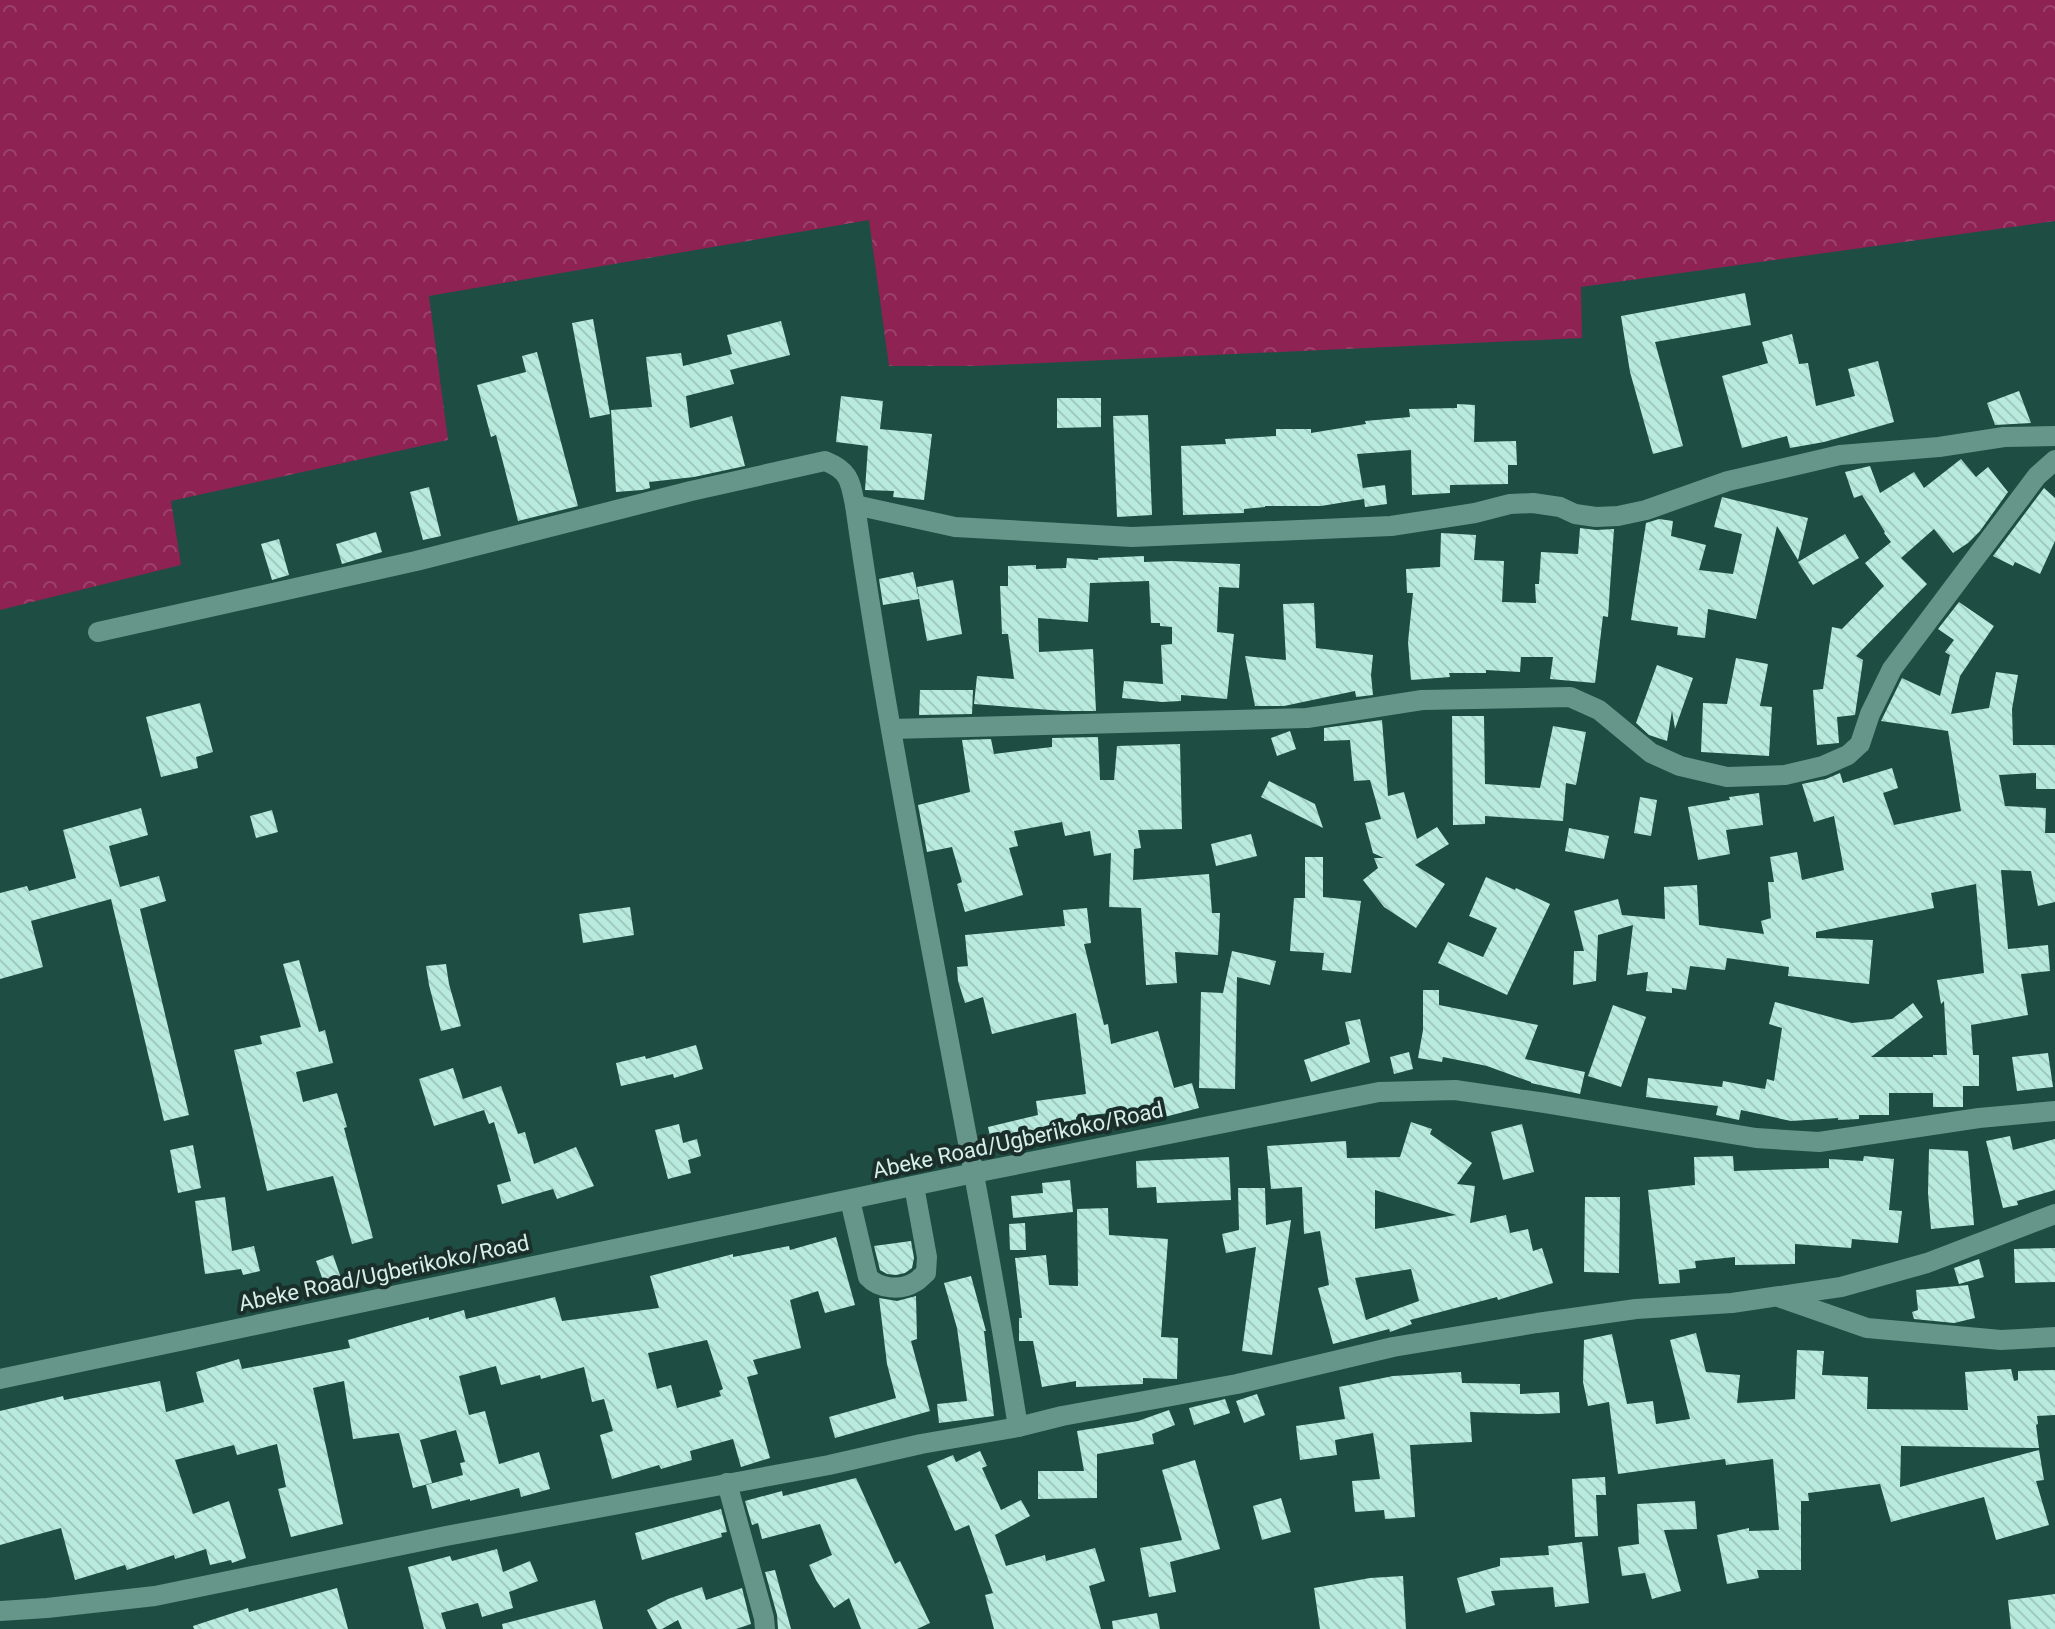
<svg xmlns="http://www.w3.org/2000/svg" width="2055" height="1629" viewBox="0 0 2055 1629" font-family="Roboto,sans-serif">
<defs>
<pattern id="forest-crowns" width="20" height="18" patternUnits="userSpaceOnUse" patternTransform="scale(2)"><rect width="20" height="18" fill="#8d2253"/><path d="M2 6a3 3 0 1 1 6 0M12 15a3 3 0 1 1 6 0" fill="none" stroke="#9c426c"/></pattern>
<pattern id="building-back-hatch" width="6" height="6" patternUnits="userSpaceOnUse" patternTransform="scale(2)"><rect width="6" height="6" fill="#b8eadd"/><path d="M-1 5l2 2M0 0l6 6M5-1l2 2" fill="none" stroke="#a0cabf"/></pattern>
</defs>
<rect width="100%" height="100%" fill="#1d4d43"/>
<polygon fill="url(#forest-crowns)" points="0,0 2055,0 2055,221 1581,287 1582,338 976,366 889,366 869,220 429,296 448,440 171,501 181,565 0,610"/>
<g fill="url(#building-back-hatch)" fill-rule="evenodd">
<polygon points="1745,293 1751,325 1655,342 1683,446 1653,454 1630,372 1621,316"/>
<polygon points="593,319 610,414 590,418 572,323"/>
<polygon points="781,321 790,355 730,370 734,384 686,396 690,428 732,416 745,466 694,477 649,482 650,488 642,490 616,492 611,410 652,407 646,357 681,353 683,366 732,354 727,335"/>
<polygon points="1792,334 1799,364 1808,363 1816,406 1855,396 1848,369 1878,361 1894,422 1824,442 1790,448 1787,436 1742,448 1722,376 1768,363 1762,342"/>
<polygon points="537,352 578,506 518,521 496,435 491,437 477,385 526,372 522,356"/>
<polygon points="2019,391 2031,423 1995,425 1987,403"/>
<polygon points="841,396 883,401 880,429 932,434 924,500 893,497 894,491 865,490 868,446 836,442"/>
<polygon points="1057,398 1101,398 1101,427 1057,428"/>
<polygon points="1457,404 1475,405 1474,442 1516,441 1517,465 1508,465 1508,484 1450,485 1450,493 1412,495 1411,450 1357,454 1364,495 1363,488 1385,485 1387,504 1365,507 1364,499 1321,506 1265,506 1265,507 1244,509 1244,513 1183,515 1181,446 1226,444 1225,439 1276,436 1276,429 1311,429 1311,433 1366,424 1365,421 1410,417 1409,409 1457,408"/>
<polygon points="1148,415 1152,515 1117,517 1113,416"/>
<polygon points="1961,459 1976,477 1988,467 2008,492 1980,531 1968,543 1953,553 1934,529 1901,558 1927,584 1856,656 1863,660 1855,715 1837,717 1839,743 1817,745 1813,690 1823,689 1832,627 1842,629 1884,586 1865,563 1891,542 1884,533 1885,532 1862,495 1854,498 1845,472 1870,466 1880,493 1914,472 1924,488"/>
<polygon points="429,487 441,536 423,540 410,492"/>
<polygon points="2044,488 2055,498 2055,541 2040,574 2015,562 2013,566 1993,556"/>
<polygon points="1722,497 1808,518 1798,560 1777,526 1756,619 1708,609 1705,638 1677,635 1678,627 1631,620 1646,523 1659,519 1673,521 1671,536 1706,545 1699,570 1733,574 1742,534 1714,527"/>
<polygon points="1580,528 1596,530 1614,529 1608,617 1603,616 1595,683 1550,679 1553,657 1521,657 1520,672 1486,670 1486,673 1449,673 1450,677 1411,680 1408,642 1413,593 1407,593 1406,569 1440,567 1441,533 1476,535 1474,560 1504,561 1502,602 1536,603 1535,584 1539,584 1541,552 1578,554"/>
<polygon points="376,532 382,552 342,564 336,544"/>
<polygon points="1845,534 1859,558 1813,585 1798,562"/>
<polygon points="279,539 289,575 272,580 261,544"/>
<polygon points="1144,556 1144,562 1172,561 1240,564 1239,588 1219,587 1217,632 1234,634 1227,699 1181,695 1181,701 1162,702 1122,698 1124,681 1163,684 1161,645 1172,644 1172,627 1160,626 1160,623 1151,623 1149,581 1090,583 1088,622 1038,618 1039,652 1093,649 1096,711 1063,711 974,704 977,676 1014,679 1008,634 1002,634 1000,586 1008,586 1008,566 1036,565 1036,569 1066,568 1067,558 1098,560 1098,558"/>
<polygon points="913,572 919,599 883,605 879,579"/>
<polygon points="953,580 962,634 927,641 917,587"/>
<polygon points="1959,602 1994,626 1960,676 1951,714 1989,708 1996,672 2018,675 2012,709 2013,745 2055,745 2055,789 2036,789 2036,773 1999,775 2005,806 2046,808 2045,833 2055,833 2055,902 2038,906 2031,871 2001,870 2008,949 2048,945 2050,971 2021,974 2028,1015 1971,1025 1973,1055 1979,1055 1979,1086 1963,1086 1963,1107 1933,1107 1933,1093 1889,1093 1889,1115 1859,1115 1859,1119 1838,1120 1838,1118 1791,1121 1741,1110 1739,1120 1716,1115 1718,1106 1646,1097 1648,1078 1722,1087 1723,1081 1765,1089 1767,1079 1774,1081 1782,1028 1769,1024 1775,1002 1852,1023 1892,1019 1913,1003 1923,1017 1871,1057 1933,1057 1933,1055 1947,1055 1944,1001 1941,1004 1937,980 1984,973 1976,884 1931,893 1934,908 1816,932 1816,938 1873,940 1869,984 1788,976 1789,967 1727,958 1725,970 1690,966 1686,990 1672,988 1672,993 1646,991 1648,972 1627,975 1633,925 1598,935 1596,981 1573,985 1574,951 1584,951 1574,911 1618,899 1622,915 1665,919 1664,887 1697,885 1699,925 1764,934 1761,921 1771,918 1768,882 1774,882 1770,857 1797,852 1802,880 1844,870 1834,816 1814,822 1802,784 1826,779 1840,773 1843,783 1892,768 1898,788 1883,793 1894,825 1961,811 1948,731 1881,721 1902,678 1940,696 1950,655 1945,652 1954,640 1938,629"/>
<polygon points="1314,603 1316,648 1373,655 1371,675 1373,695 1356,697 1355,691 1284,706 1255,706 1245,656 1286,660 1283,604"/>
<polygon points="1736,658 1768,664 1760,706 1772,707 1769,756 1701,752 1703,703 1727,704"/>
<polygon points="1657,665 1693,678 1675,729 1672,711 1667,741 1649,735 1636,723"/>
<polygon points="920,690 973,690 972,714 919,715"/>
<polygon points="200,703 213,752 196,757 198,768 161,777 146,717"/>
<polygon points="1452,716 1484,716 1485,784 1540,788 1553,726 1586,732 1576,785 1566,783 1563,821 1485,816 1485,824 1453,825"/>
<polygon points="1382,720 1388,796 1404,792 1417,839 1437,827 1449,844 1415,865 1445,884 1416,928 1384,907 1363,880 1378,868 1374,858 1384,858 1373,853 1365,823 1381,819 1370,780 1354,781 1350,740 1324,741 1324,728"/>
<polygon points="1290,731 1296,749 1277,756 1271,738"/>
<polygon points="1098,737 1100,780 1114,780 1117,746 1180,744 1182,829 1138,830 1141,848 1134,849 1133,880 1209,874 1212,913 1220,913 1218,955 1175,952 1177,983 1146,985 1141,908 1109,907 1111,853 1094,856 1090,831 1065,836 1062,822 1014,831 1018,846 1009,848 1023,895 965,912 957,884 962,882 952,847 927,852 918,805 970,792 962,740 991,739 994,754 1052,747 1052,738"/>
<polygon points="1269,781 1315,804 1323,828 1261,797"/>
<polygon points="1759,793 1763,825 1726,830 1730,854 1698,860 1688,807 1730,800 1729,797"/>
<polygon points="1640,797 1657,800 1651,836 1634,833"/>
<polygon points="141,808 148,835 109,846 120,887 159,876 166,901 140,909 189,1115 164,1121 111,899 31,921 43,967 0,979 0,893 27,886 29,891 76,878 63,830"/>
<polygon points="272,810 278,832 256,838 250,816"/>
<polygon points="1569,828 1609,836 1604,859 1565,851"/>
<polygon points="1251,834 1257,856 1216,866 1211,844"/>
<polygon points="1305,857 1323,857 1323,897 1361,901 1351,973 1322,970 1324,953 1290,951 1294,898 1305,898"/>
<polygon points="1486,877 1515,890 1516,888 1550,904 1507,995 1438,963 1448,942 1483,957 1497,928 1469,916"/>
<polygon points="630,907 634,935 583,943 579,914"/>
<polygon points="1087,908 1091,943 1084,944 1104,1025 1108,1024 1111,1044 1158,1031 1174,1088 1192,1083 1199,1108 1130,1126 1126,1111 1076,1117 1076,1125 1027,1131 1028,1137 992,1146 988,1127 1038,1115 1036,1101 1086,1094 1076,1013 992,1034 983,997 965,1003 958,981 957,967 968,966 965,935 1065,926 1063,910"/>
<polygon points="1232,951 1276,961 1270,985 1237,977 1235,1089 1199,1088 1201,992 1223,993"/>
<polygon points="299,960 319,1032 325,1030 333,1063 296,1072 303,1102 337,1093 347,1127 344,1128 373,1238 352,1244 333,1176 267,1191 234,1050 262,1044 260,1036 301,1027 283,964"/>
<polygon points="446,964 449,984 461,1026 441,1031 429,985 426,966"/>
<polygon points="1423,990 1439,990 1439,1005 1538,1025 1525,1059 1585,1072 1580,1094 1531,1083 1531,1082 1487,1066 1443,1057 1442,1062 1418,1058 1423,1030"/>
<polygon points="1613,1005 1646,1017 1621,1087 1588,1076"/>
<polygon points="1360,1019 1370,1062 1311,1082 1304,1060 1350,1044 1345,1022"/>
<polygon points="696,1045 703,1069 674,1078 673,1074 621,1086 616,1063 645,1056 646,1059"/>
<polygon points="1409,1052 1413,1069 1394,1074 1390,1057"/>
<polygon points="2048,1053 2053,1087 2017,1091 2012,1057"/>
<polygon points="453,1068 463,1099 501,1086 518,1134 525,1132 534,1164 576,1147 594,1186 557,1199 553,1189 502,1204 497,1185 511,1181 494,1122 489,1124 484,1110 434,1126 419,1079"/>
<path d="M 1411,1122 L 1432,1129 L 1430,1134 L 1472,1163 L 1457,1184 L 1475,1186 L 1470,1223 L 1506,1215 L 1510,1233 L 1528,1229 L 1533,1251 L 1542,1248 L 1553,1283 L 1498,1300 L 1497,1297 L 1410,1320 L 1412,1324 L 1390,1332 L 1389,1329 L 1333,1344 L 1318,1288 L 1329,1285 L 1320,1231 L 1304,1234 L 1302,1187 L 1271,1189 L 1267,1146 L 1346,1141 L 1347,1158 L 1400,1157 ZM 1375,1190 L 1456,1215 L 1375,1229 ZM 1411,1269 L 1419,1301 L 1366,1320 L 1355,1278 Z"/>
<polygon points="679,1124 683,1143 697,1139 701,1156 688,1160 691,1173 668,1179 655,1130"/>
<polygon points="1522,1124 1534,1172 1503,1180 1491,1132"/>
<polygon points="2010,1136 2013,1150 2055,1139 2055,1190 2017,1201 2018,1205 2003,1208 1986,1141"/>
<polygon points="193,1145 201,1188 178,1193 170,1150"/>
<polygon points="1929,1149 1968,1151 1974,1225 1931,1229 1928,1193"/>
<polygon points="1733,1156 1734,1171 1829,1168 1829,1159 1863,1161 1864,1156 1894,1159 1889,1210 1902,1211 1898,1243 1852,1239 1851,1248 1795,1244 1795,1264 1735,1265 1735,1257 1695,1261 1696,1268 1679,1270 1680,1283 1659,1284 1648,1190 1695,1185 1694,1157"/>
<polygon points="1229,1157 1231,1200 1157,1203 1156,1187 1137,1188 1136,1161"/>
<polygon points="1070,1180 1073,1212 1013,1218 1011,1196 1043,1193 1042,1183"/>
<polygon points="1238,1188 1265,1188 1266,1225 1291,1220 1272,1355 1242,1351 1256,1247 1226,1253 1222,1234 1239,1230"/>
<polygon points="225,1197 232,1251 254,1246 260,1271 243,1275 241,1269 205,1274 195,1201"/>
<polygon points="1585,1197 1620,1197 1619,1273 1584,1272"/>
<polygon points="1108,1208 1109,1235 1168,1239 1161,1337 1178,1338 1177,1379 1143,1378 1143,1384 1076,1387 1076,1381 1042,1387 1033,1341 1019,1341 1019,1318 1022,1318 1015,1258 1046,1255 1049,1285 1078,1286 1077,1209"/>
<polygon points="1025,1223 1026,1250 1010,1250 1009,1224"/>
<path d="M 836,1237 L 855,1305 L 825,1313 L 818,1291 L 790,1300 L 801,1348 L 753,1360 L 758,1374 L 747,1377 L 770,1458 L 741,1467 L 733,1439 L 690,1451 L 692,1460 L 661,1469 L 659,1465 L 612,1479 L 600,1435 L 613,1431 L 604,1399 L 592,1402 L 584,1367 L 541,1379 L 540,1375 L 501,1385 L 496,1366 L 459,1376 L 469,1415 L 485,1411 L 499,1464 L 539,1452 L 550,1489 L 521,1497 L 519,1488 L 470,1501 L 470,1499 L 432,1509 L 426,1485 L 463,1475 L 460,1463 L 465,1462 L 456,1430 L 420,1440 L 432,1483 L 413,1488 L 399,1433 L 353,1439 L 344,1381 L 313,1388 L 343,1524 L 291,1537 L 278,1489 L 286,1487 L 277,1444 L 237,1455 L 234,1445 L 175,1460 L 193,1514 L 229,1501 L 246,1558 L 232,1563 L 231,1560 L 210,1565 L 206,1549 L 175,1559 L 174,1555 L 127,1570 L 125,1565 L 75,1580 L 61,1528 L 0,1545 L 0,1411 L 63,1396 L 64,1400 L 160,1381 L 166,1412 L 204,1402 L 196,1372 L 239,1359 L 242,1369 L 350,1348 L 348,1340 L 429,1317 L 429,1320 L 464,1310 L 466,1319 L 555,1297 L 562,1321 L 659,1308 L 650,1276 L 733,1254 L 733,1257 L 789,1246 L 790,1250 ZM 707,1340 L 723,1389 L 719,1391 L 721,1396 L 677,1408 L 671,1385 L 657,1389 L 648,1353 Z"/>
<polygon points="911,1241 914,1258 912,1268 905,1273 896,1275 887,1274 880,1270 874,1246"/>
<polygon points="2055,1248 2055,1282 2015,1283 2014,1249"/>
<polygon points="333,1255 341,1278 324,1283 316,1261"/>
<polygon points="1979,1259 1984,1277 1959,1284 1954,1268"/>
<polygon points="971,1276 986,1331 984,1331 994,1416 939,1423 937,1404 967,1401 957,1328 944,1283"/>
<polygon points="1968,1285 1975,1318 1954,1323 1914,1319 1912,1312 1918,1310 1916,1290"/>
<polygon points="916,1296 917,1339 911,1341 930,1411 835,1438 829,1417 896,1398 887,1364 879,1298 897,1301"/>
<polygon points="1696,1333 1706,1372 1740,1375 1737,1403 1795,1399 1797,1350 1824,1351 1822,1375 1868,1377 1867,1409 1968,1410 1965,1372 2011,1369 2014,1381 2018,1380 2018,1371 2055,1370 2055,1415 2037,1416 2038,1424 2036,1425 2039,1448 1901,1446 1900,1487 2039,1450 2044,1480 2036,1481 2049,1525 1996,1540 1984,1497 1891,1522 1880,1484 1808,1493 1809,1501 1801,1501 1801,1570 1757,1570 1759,1578 1727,1584 1717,1535 1749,1528 1749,1531 1779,1530 1773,1459 1726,1465 1725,1459 1618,1474 1609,1402 1588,1406 1583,1382 1584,1340 1612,1334 1627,1404 1653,1401 1656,1424 1690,1419 1670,1340"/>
<polygon points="1461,1372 1462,1383 1520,1384 1520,1394 1559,1392 1560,1413 1538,1414 1470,1412 1472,1442 1410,1445 1415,1517 1385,1519 1384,1510 1355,1512 1352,1481 1380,1479 1373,1433 1335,1440 1337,1455 1300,1460 1296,1426 1345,1419 1339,1387 1393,1376"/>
<polygon points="1257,1394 1265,1415 1244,1423 1236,1401"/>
<polygon points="1225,1399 1230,1413 1194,1425 1189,1408"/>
<polygon points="1169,1410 1175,1425 1152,1434 1154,1444 1097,1454 1097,1498 1038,1499 1038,1471 1084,1471 1077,1431 1138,1421"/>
<polygon points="980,1451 987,1466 982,1468 1001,1510 1021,1500 1030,1516 995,1535 1006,1566 1045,1555 1046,1561 1095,1548 1105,1581 1089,1586 1101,1629 994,1629 985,1595 993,1593 969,1525 955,1531 927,1466 953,1455 956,1462"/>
<polygon points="1195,1460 1220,1549 1170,1562 1176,1592 1149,1597 1140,1548 1182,1540 1162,1470"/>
<polygon points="1605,1477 1606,1495 1596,1495 1598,1536 1575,1537 1572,1479"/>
<polygon points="856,1478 895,1564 900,1561 930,1623 917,1629 861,1629 849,1598 834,1608 816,1580 809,1565 832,1555 820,1524 762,1539 758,1523 752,1525 745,1501 782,1491 783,1496"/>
<polygon points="1281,1498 1291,1532 1262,1540 1253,1506"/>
<polygon points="1695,1501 1697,1529 1664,1530 1681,1591 1652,1599 1645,1573 1622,1576 1618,1547 1639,1544 1637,1504"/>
<polygon points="721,1509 727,1532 721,1533 722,1537 642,1560 635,1533"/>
<polygon points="1582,1542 1589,1603 1555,1607 1553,1587 1491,1591 1495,1605 1466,1613 1457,1578 1500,1566 1500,1558 1549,1555 1548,1546"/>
<polygon points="497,1549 503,1572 530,1561 538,1581 509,1592 513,1608 482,1617 478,1603 441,1613 446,1629 424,1629 408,1567 450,1556 452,1561"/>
<polygon points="775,1570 791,1629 778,1629 777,1615 765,1572"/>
<polygon points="1403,1576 1406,1629 1320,1629 1314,1588 1370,1578"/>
<polygon points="702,1587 706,1600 742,1588 751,1624 736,1629 682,1629 678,1620 662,1629 657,1629 647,1610 668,1599"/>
<polygon points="337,1588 348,1629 194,1629 193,1626 248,1608 249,1612"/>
<polygon points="2055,1594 2055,1629 2011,1629 2008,1600"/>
<polygon points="595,1600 603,1629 503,1629 502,1624"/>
<polygon points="1157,1613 1160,1629 1113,1629 1112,1621"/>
</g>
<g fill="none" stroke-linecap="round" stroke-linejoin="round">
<g stroke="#66968a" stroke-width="20">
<polyline points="855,505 955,527 1132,537 1391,526 1475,513 1510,504 1533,503 1560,507 1575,514 1596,517 1618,516 1646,510 1728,481 1840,455 1939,447 2004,437 2055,436"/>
<path d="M 98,632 L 416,561 L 691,491 L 825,461 C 850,471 850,481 855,505 C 899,814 969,1119 1018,1427"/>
<polyline points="891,729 1307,718 1422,700 1570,697 1599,710 1651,753 1680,766 1727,777 1785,775 1823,766 1848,755 1860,744 1870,714 1892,669 2037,476 2055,460"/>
<path d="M 850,1200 L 868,1277 C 879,1289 901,1291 915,1282 C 919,1280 922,1276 926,1273 L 927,1257 L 914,1186"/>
<polyline points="1781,1298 1867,1328 2001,1340 2055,1337"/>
<polyline points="0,1379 974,1173 1379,1092 1455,1090 1545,1103 1756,1138 1819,1142 1979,1118 2055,1111"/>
<polyline points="727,1483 764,1618 765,1629"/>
<polyline points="0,1611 47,1608 155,1596 446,1536 829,1465 921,1444 1018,1427 1062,1416 1237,1384 1393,1347 1537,1323 1636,1309 1732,1303 1841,1287 1927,1263 2055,1214"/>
</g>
</g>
<g text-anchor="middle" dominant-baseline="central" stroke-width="8" stroke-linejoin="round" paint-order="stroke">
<g font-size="22" fill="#d6efe8" stroke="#1b2f2a">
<text transform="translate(1018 1140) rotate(-12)">Abeke Road/Ugberikoko/Road</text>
<text transform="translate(384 1273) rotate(-12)">Abeke Road/Ugberikoko/Road</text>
</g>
</g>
</svg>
